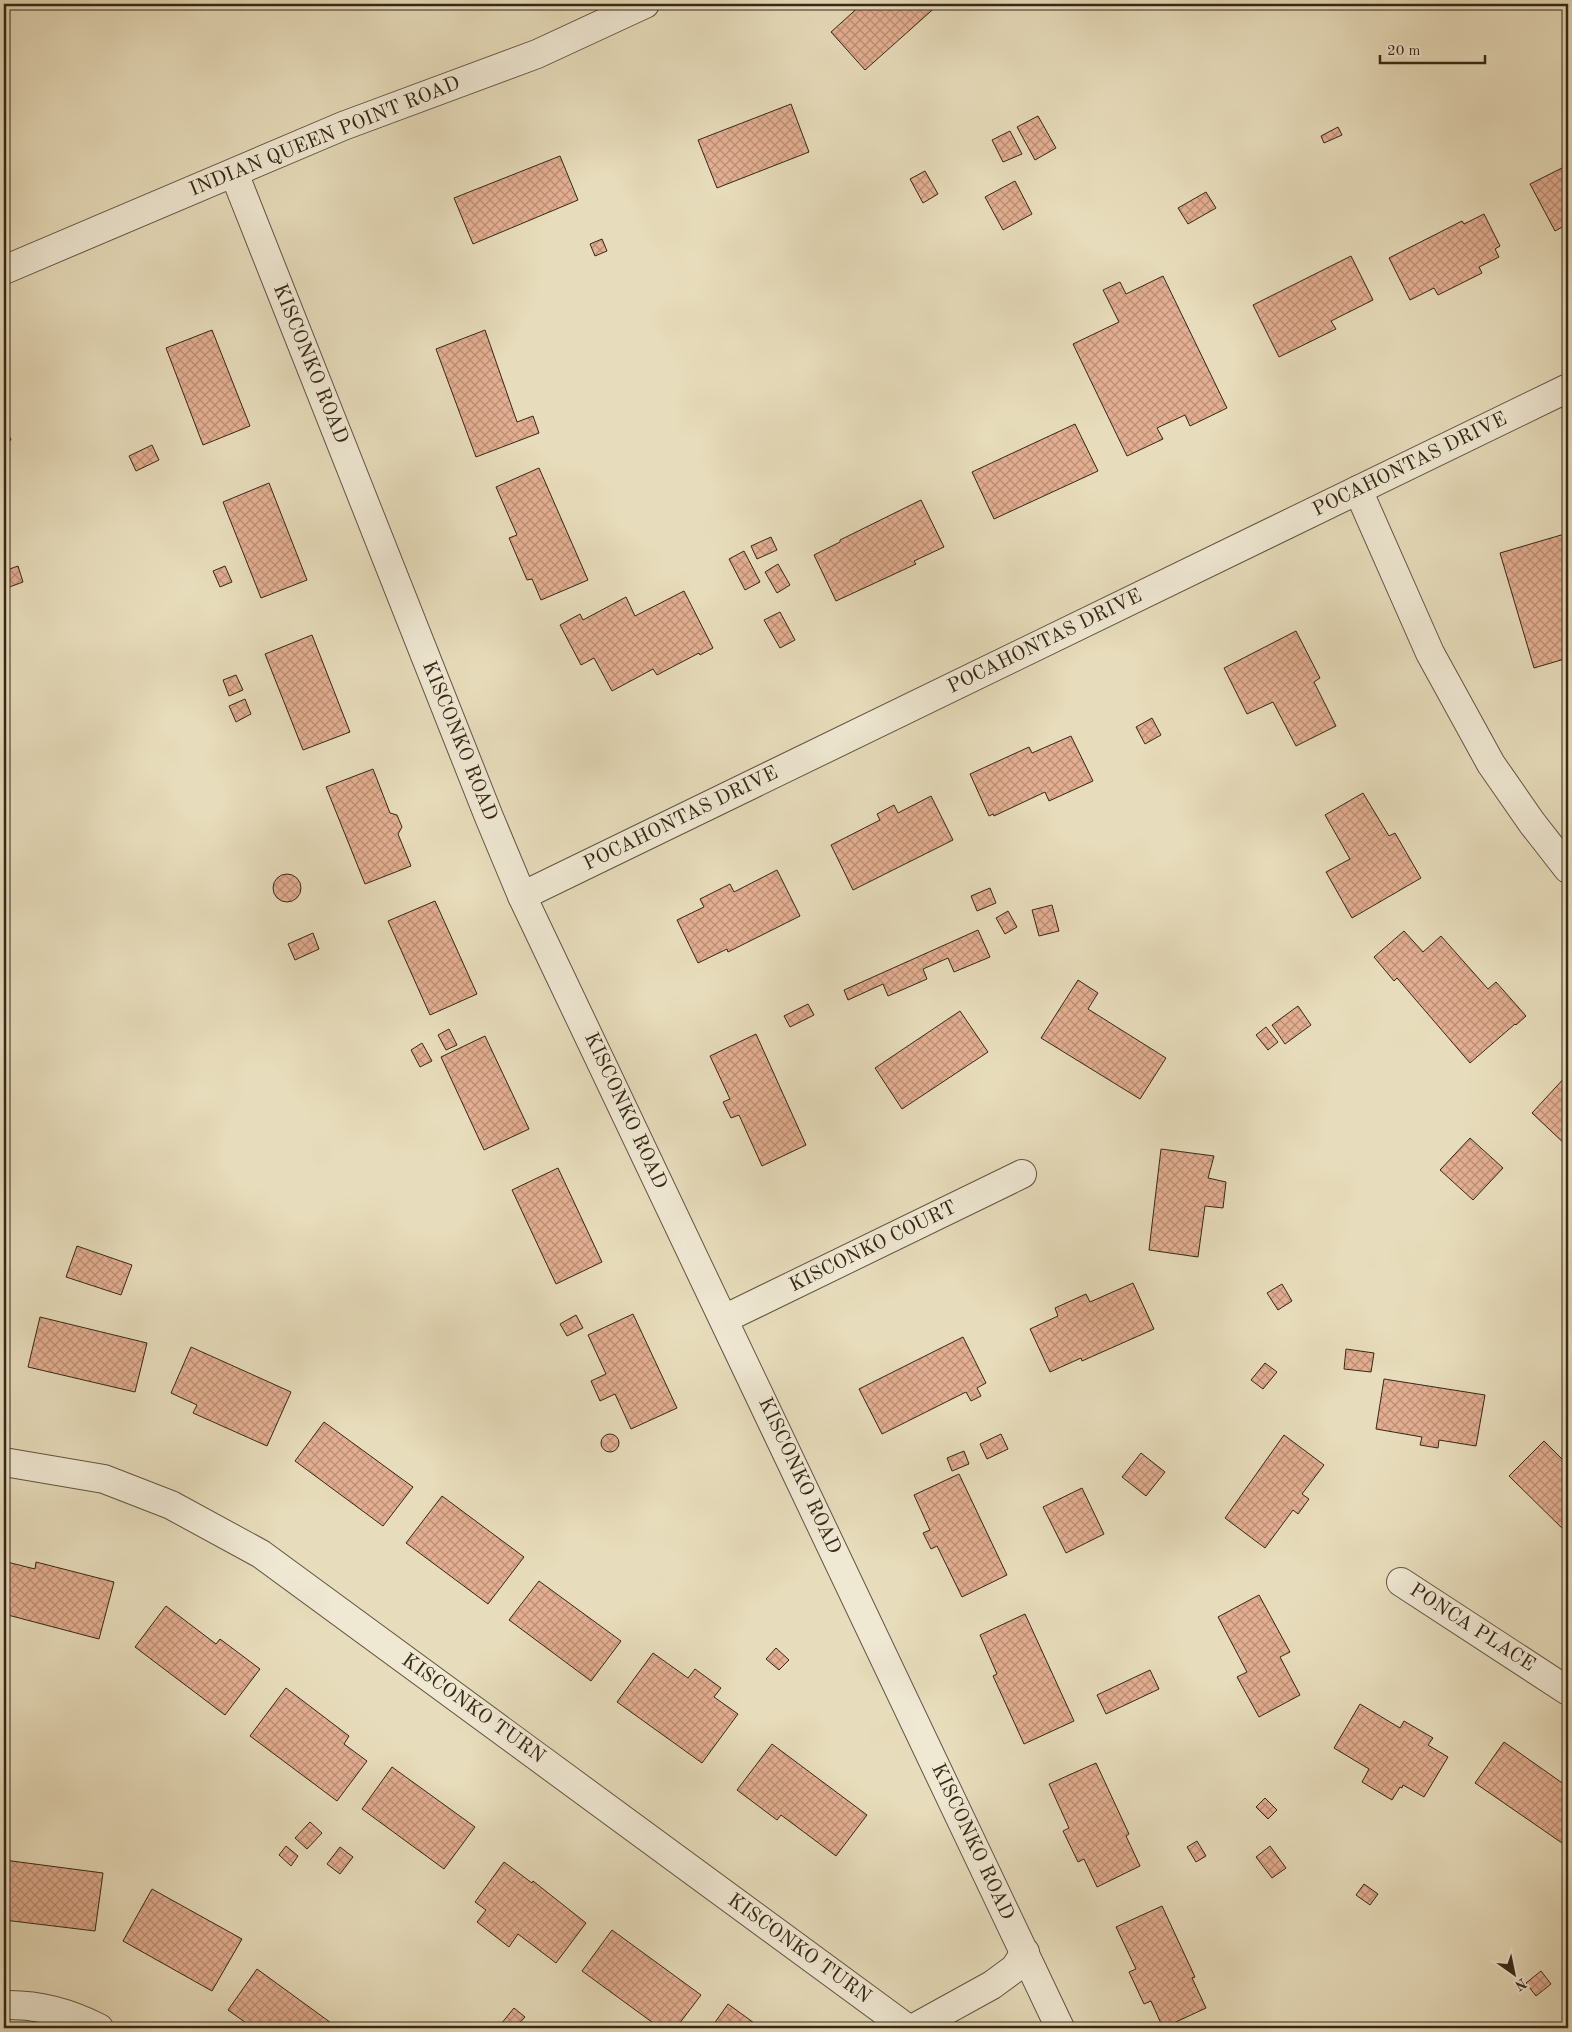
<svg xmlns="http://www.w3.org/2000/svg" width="1572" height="2032" viewBox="0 0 1572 2032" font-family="'Old Standard TT',serif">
<defs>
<pattern id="building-cross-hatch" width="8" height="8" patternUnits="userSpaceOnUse" patternTransform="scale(1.25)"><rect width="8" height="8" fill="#e3ae91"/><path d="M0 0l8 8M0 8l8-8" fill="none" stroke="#b98e75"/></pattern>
</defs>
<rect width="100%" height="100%" fill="#e7dcbb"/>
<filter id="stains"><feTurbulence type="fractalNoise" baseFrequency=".004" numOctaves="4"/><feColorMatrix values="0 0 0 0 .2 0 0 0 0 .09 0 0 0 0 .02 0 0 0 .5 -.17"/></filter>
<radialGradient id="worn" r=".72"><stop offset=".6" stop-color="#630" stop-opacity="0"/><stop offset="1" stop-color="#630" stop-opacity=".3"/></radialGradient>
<g fill="url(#building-cross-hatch)" stroke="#362816">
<polygon points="862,4 939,4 865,70 831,32"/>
<polygon points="791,104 809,152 717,188 698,140"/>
<polygon points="1038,116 1056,148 1035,160 1017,127"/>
<polygon points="1338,127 1342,135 1324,143 1321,136"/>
<polygon points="1010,131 1022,154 1003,162 992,140"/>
<polygon points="560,156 578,200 473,244 454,198"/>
<polygon points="1568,165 1568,224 1555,231 1530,184"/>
<polygon points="925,171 938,194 923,203 910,179"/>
<polygon points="1015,181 1032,214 1003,230 985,197"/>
<polygon points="1206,192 1216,208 1188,224 1178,208"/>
<polygon points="1484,214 1500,246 1495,249 1499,257 1479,267 1482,273 1438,295 1434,288 1410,300 1389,258 1462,221 1464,224"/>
<polygon points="602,239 607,251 595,256 590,244"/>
<polygon points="1351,256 1373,300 1331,321 1336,329 1279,357 1253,305"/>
<polygon points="1163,276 1227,408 1190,426 1185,415 1157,428 1163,439 1127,456 1073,344 1119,322 1103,290 1120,282 1126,294"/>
<polygon points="212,330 250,426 203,445 166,348"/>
<polygon points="485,330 517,422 533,416 539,433 476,457 436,349"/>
<polygon points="4,424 11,440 4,443"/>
<polygon points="1075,424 1098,471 994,519 972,472"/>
<polygon points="152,445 159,460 136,471 129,456"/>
<polygon points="539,468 588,580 541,600 532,579 527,580 509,538 517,535 496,487"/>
<polygon points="269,483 307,580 261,598 223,502"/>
<polygon points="921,500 944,547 914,561 916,564 836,601 814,555 840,542 840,540"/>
<polygon points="1568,533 1568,576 1565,577 1568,588 1568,658 1534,668 1500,553"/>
<polygon points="771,537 777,550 757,559 751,546"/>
<polygon points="744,551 760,582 745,590 729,559"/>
<polygon points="778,564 790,585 777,593 765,572"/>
<polygon points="18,566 23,582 4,589 4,571"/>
<polygon points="225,566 232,582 220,587 213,571"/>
<polygon points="684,591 713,648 700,655 699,653 657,675 653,669 612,691 594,658 581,665 560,625 580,614 583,620 626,597 635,616"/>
<polygon points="780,612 795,640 780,648 764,620"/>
<polygon points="4,616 8,626 4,628"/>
<polygon points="1296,631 1320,678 1314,682 1336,726 1296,746 1273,702 1247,714 1224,668"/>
<polygon points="312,635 350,732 303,750 265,654"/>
<polygon points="236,675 243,690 229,696 223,680"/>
<polygon points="245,699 251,714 236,722 229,706"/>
<polygon points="1152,718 1161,735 1145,744 1136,727"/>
<polygon points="1071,736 1093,781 1049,801 1045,792 994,816 993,814 989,816 970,774 1029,747 1032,753"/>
<polygon points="373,769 390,813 397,815 402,827 398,834 411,866 365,884 326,787"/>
<polygon points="1363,793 1389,836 1395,833 1421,878 1352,918 1326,872 1350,859 1325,815"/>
<polygon points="931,796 953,840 853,890 831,845 880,820 877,814 894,805 898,813"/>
<polygon points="777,870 800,916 728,952 727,949 698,963 677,920 704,907 700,899 730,884 734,892"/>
<circle cx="287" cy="888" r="14"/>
<polygon points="990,888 996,903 977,911 971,896"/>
<polygon points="435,901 477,994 430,1015 388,921"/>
<polygon points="1052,905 1059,931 1039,936 1032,910"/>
<polygon points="1008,911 1017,927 1005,934 996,918"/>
<polygon points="978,930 990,957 954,972 948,958 923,969 927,979 888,996 883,984 848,1000 844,990"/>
<polygon points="1404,931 1423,952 1441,936 1488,989 1496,982 1526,1016 1516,1025 1515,1024 1470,1063 1397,978 1394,981 1374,957"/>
<polygon points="313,933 319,949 295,960 288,944"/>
<polygon points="1078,980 1098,993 1088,1009 1166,1058 1140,1099 1041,1038"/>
<polygon points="808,1004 814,1015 790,1027 784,1016"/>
<polygon points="1298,1006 1311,1025 1285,1044 1272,1025"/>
<polygon points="960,1011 988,1052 902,1109 875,1068"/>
<polygon points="1266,1027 1278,1042 1268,1050 1256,1035"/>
<polygon points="449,1029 457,1045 446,1050 438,1035"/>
<polygon points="756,1034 806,1145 762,1166 739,1115 731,1118 723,1102 730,1099 710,1056"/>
<polygon points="485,1036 529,1129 484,1150 441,1057"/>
<polygon points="422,1043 432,1061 420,1067 411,1050"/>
<polygon points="1568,1074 1568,1147 1532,1113"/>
<polygon points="1470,1138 1503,1168 1473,1200 1440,1170"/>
<polygon points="1161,1149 1214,1156 1208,1178 1226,1182 1223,1208 1205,1206 1198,1257 1149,1250"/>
<polygon points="558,1168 602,1262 556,1284 512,1190"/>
<polygon points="77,1246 132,1265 121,1295 66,1277"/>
<polygon points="1133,1283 1154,1329 1082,1361 1081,1358 1050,1372 1030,1329 1058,1316 1055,1308 1086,1294 1090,1302"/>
<polygon points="1282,1284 1292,1301 1278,1310 1267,1293"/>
<polygon points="633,1314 677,1408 631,1429 615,1394 600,1401 591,1381 606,1374 588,1335"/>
<polygon points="576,1315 583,1328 567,1336 560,1324"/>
<polygon points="40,1317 147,1343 135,1392 28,1367"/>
<polygon points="963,1337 986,1383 977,1388 981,1396 971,1401 966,1392 882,1434 859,1389"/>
<polygon points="191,1347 291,1392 267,1446 193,1413 197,1405 171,1393"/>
<polygon points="1346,1349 1374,1353 1371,1372 1344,1369"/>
<polygon points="1265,1363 1277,1372 1263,1389 1251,1380"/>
<polygon points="1384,1379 1485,1395 1476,1446 1439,1440 1438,1448 1420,1445 1422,1437 1376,1429"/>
<polygon points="324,1422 413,1487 383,1526 295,1461"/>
<circle cx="610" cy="1443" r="9"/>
<polygon points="1001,1434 1008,1449 987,1459 980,1444"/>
<polygon points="1284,1435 1324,1465 1302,1494 1309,1499 1298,1514 1293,1510 1265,1548 1225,1518"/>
<polygon points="1544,1441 1568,1465 1568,1534 1509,1476"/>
<polygon points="964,1451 969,1464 952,1471 947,1458"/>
<polygon points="1141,1453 1165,1472 1146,1496 1122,1477"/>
<polygon points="959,1474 1007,1575 962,1597 937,1546 931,1549 923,1533 930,1530 914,1495"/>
<polygon points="1082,1488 1104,1534 1066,1553 1043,1507"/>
<polygon points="442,1496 524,1557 488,1604 406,1543"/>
<polygon points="7,1562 35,1569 36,1562 114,1582 99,1639 4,1614 4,1573"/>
<polygon points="539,1581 621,1641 591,1681 509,1620"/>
<polygon points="1259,1595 1290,1652 1280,1657 1300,1695 1259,1717 1237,1677 1247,1672 1218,1617"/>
<polygon points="166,1606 216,1644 220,1639 260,1669 225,1715 135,1647"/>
<polygon points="1025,1614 1074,1721 1024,1744 993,1676 997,1674 980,1635"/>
<polygon points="776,1648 789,1660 779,1670 766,1659"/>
<polygon points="653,1653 688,1678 695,1669 721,1688 714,1697 738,1714 702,1763 617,1702"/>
<polygon points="1150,1670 1159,1689 1106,1714 1097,1695"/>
<polygon points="286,1688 349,1736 344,1744 367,1761 337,1801 250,1736"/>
<polygon points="1360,1704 1400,1728 1404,1721 1433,1738 1428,1745 1448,1757 1424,1797 1403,1785 1402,1788 1400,1787 1392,1800 1362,1782 1369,1769 1334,1748"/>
<polygon points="1504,1742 1568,1787 1568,1834 1562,1843 1475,1783"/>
<polygon points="772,1744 867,1815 836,1856 781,1815 777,1820 737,1790"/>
<polygon points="1096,1763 1129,1834 1126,1836 1140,1866 1097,1887 1084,1859 1078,1862 1063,1831 1069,1828 1049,1784"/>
<polygon points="392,1767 475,1827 444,1869 362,1809"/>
<polygon points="1265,1798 1277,1810 1268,1819 1256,1807"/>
<polygon points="310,1822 322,1833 307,1849 295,1838"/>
<polygon points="1197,1841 1206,1856 1196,1862 1187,1847"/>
<polygon points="286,1846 298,1856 291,1866 279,1855"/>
<polygon points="1270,1846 1286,1868 1272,1878 1256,1857"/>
<polygon points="340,1847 353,1857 340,1874 327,1864"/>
<polygon points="4,1860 103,1873 95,1931 4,1920"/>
<polygon points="504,1862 532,1883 533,1881 586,1923 556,1963 518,1934 509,1947 477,1922 486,1910 475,1902"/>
<polygon points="1364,1884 1378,1894 1370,1905 1356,1895"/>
<polygon points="152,1889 242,1939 212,1991 123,1941"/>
<polygon points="1162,1906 1195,1977 1192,1978 1206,2008 1163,2028 1151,2001 1144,2004 1129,1972 1136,1969 1116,1927"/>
<polygon points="612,1930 701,1995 676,2028 660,2028 582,1971"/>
<polygon points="257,1969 338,2028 253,2028 228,2010"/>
<polygon points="1541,1971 1551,1984 1536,1996 1526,1983"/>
<polygon points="728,2004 761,2028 711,2028"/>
<polygon points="514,2008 525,2017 515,2028 507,2028 501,2024"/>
</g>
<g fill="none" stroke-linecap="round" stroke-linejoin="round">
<defs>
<g id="street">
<polyline points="234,173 489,817 522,896 1060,2028"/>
<polyline points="4,270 343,126 537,54 645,4"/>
<polyline points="1358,490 1430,653 1491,764 1532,823 1568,869"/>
<polyline points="522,896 1568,388"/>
<polyline points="724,1319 1022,1174"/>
<polyline points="4,1462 104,1479 171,1505 261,1554 907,2028"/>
<polyline points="1401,1582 1568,1691"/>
<path d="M 4,2005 C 37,2004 70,2013 99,2028"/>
<polyline points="914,2028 992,1985 1015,1968 1025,1952"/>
</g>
</defs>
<use href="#street" stroke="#62553f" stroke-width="30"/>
<use href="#street" stroke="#efe8d3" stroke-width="28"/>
</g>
<g text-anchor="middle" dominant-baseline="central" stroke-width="4.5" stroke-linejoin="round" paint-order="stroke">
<g font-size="20" fill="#362816" stroke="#efe8d3">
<text transform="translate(325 137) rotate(-22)">INDIAN QUEEN POINT ROAD</text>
<text transform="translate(310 364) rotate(68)">KISCONKO ROAD</text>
<text transform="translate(1410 465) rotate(-26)">POCAHONTAS DRIVE</text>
<text transform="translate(1045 642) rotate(-26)">POCAHONTAS DRIVE</text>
<text transform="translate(459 741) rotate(68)">KISCONKO ROAD</text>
<text transform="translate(681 819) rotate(-26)">POCAHONTAS DRIVE</text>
<text transform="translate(625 1111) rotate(65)">KISCONKO ROAD</text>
<text transform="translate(873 1247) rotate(-26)">KISCONKO COURT</text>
<text transform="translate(799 1476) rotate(65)">KISCONKO ROAD</text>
<text transform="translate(1472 1628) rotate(33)">PONCA PLACE</text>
<text transform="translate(473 1709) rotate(36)">KISCONKO TURN</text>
<text transform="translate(972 1842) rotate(65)">KISCONKO ROAD</text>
<text transform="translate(799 1949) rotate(36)">KISCONKO TURN</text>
</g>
</g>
<rect width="1572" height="2032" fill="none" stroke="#e7dcbb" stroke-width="20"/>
<rect x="5" y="5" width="1562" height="2022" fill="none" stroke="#362816" stroke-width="2.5"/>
<rect x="10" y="10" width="1552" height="2012" fill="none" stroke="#362816"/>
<g transform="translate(1514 1974) rotate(147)" stroke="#efe8d3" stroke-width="4" paint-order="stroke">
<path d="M0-4L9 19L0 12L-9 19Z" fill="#362816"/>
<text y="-8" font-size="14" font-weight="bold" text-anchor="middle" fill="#362816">N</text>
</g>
<path d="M1380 55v8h105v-8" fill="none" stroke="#362816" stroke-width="2.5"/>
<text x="1387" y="55" font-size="15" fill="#362816" stroke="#efe8d3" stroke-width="4" paint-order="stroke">20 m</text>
<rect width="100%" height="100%" filter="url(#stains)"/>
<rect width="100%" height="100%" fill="url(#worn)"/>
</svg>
